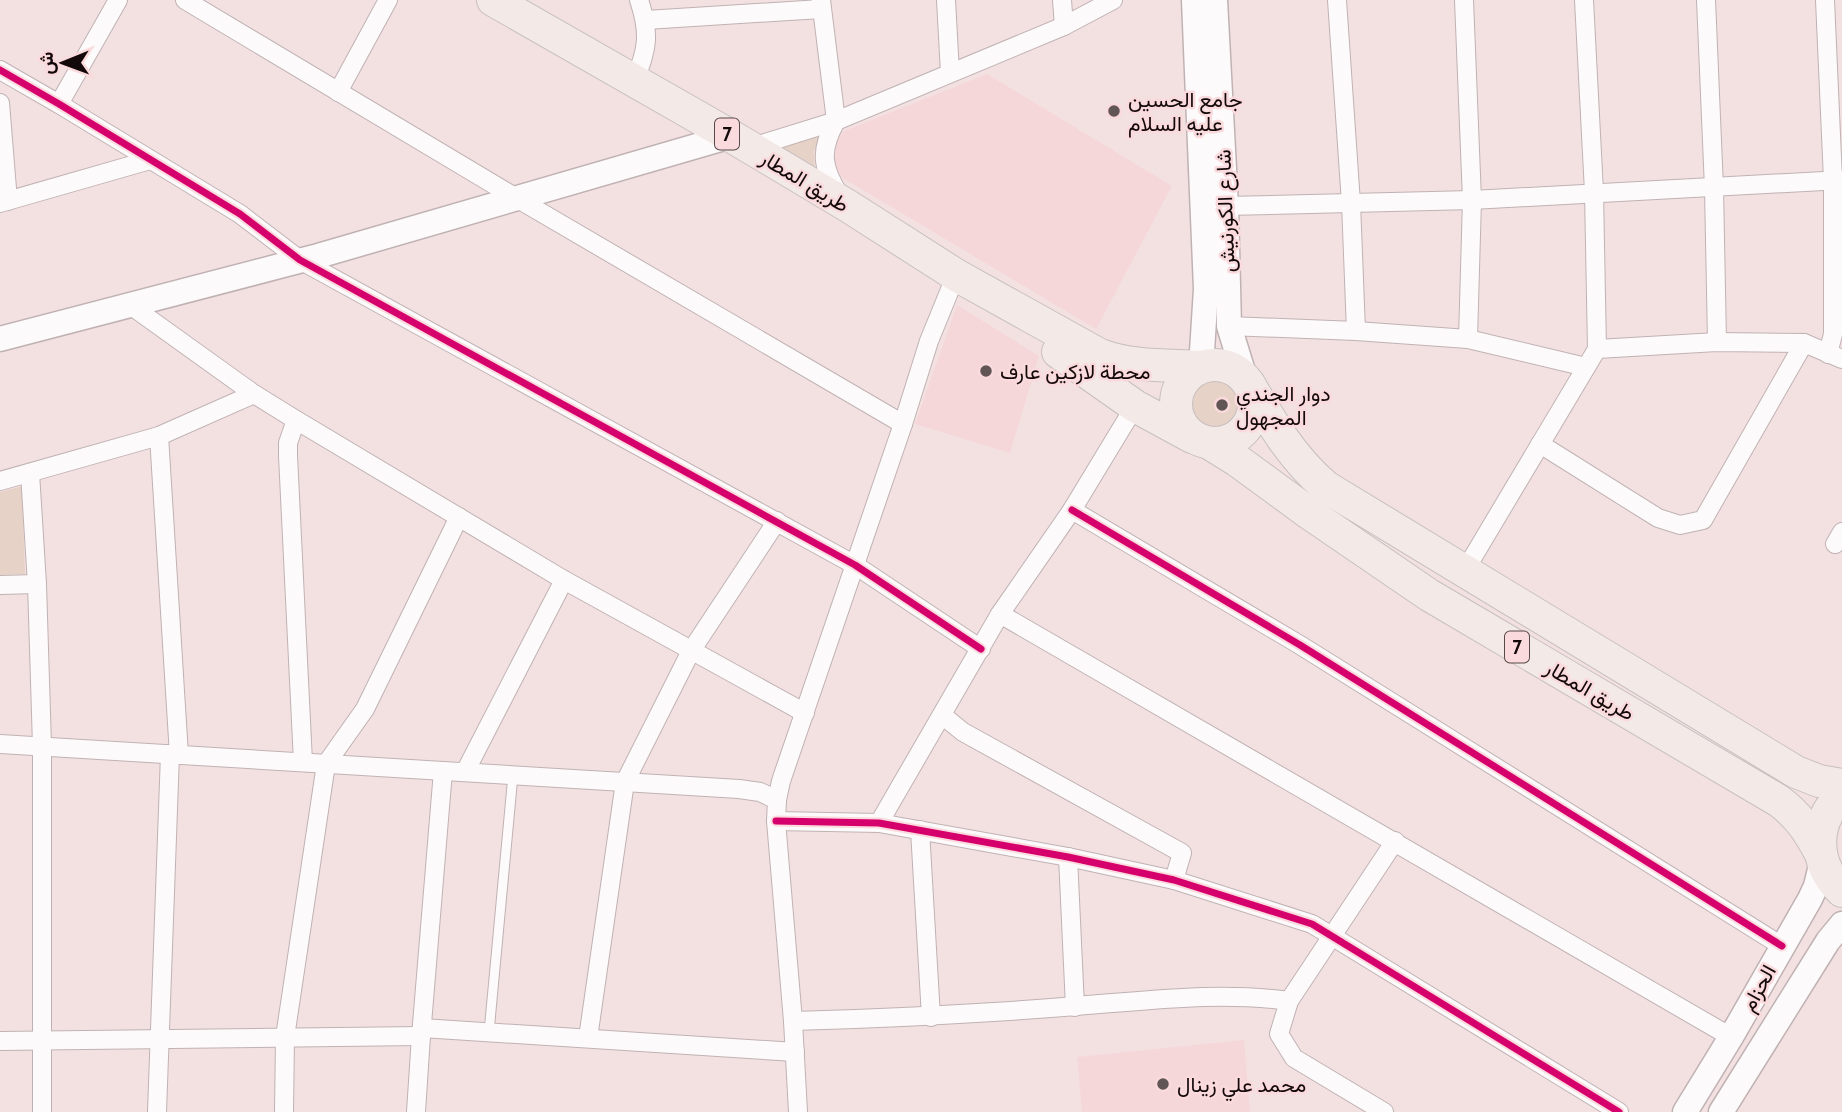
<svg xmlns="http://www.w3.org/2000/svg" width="1842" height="1112" viewBox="0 0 1842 1112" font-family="Cabin,Vazirmatn,sans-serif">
<rect width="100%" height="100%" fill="#f3e1e2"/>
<g fill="#f5d7d9">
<polygon points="987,74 1172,186 1096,329 843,178 835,169 835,151 837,139 844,131"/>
<polygon points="957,305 1039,356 1010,453 915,424"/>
<polygon points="1244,1040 1250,1112 1082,1112 1077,1057"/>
</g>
<g fill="#e7d2c8">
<polygon points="822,133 814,151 815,172 777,150"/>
<circle cx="1215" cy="403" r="25"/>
<polygon points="22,486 25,574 0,575 0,492"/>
</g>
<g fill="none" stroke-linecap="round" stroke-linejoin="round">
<defs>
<polyline id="lane" points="489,1032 513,775"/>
<g id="street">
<polyline points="185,0 518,199 903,424"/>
<path d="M 821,0 L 836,121 C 819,151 822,168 840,196"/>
<polyline points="946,0 950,73"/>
<polyline points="1062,0 1064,26"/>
<polyline points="1337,0 1351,203 1356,331"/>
<polyline points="1464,0 1472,200 1468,339"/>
<polyline points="1706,0 1714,188 1717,342"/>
<polyline points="1825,0 1833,180 1833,334 1828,354"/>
<polyline points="646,20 821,9"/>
<polyline points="0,70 59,104 240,214 300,260 855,565 981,649"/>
<path d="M 634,81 C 648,50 650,33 639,0"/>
<polyline points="338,92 388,0"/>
<polyline points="0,103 8,201"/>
<polyline points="59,104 118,0"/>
<polyline points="749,148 836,121 1064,26 1113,0"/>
<polyline points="0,203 150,160"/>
<polyline points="1226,206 1472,200 1842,180"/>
<polyline points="130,305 254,394 296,420 564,580 805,713"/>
<polyline points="1229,326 1356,331 1468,339 1586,367"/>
<polyline points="1597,349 1717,342 1804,343 1842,359"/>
<polyline points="296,420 288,443 288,456 303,762"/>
<polyline points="159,436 179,755"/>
<polyline points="1540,444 1658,518 1680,525 1703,520 1804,343"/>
<polyline points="30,473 37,584 42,746 42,1112"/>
<polyline points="0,481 159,436 254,394"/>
<polyline points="1072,510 1300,645 1782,946"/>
<polyline points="1835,544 1842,532"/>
<polyline points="1464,572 1597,349 1594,192 1584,0"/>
<polyline points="0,585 37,584"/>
<polyline points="1000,614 1731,1037"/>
<polyline points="942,715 963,732 1182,853 1174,880"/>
<polyline points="0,744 739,789 760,792 777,800"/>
<polyline points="465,772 564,580"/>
<polyline points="776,821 879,823 1068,857 1174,880 1312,924 1619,1112"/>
<polyline points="879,823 1000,614 1072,510 1135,406"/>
<polyline points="920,830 931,1017"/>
<polyline points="1068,857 1075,1007"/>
<path d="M 793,1021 C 888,1018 982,1014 1076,1006 C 1147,1001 1217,991 1289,1001"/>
<polyline points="422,1028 795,1052"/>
<polyline points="588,1038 625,782 691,651 777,521"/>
<polyline points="0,1041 421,1036"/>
<polyline points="157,1112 170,754"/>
<polyline points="284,1112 285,1037 326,764 365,709 459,517"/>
<polyline points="416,1112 421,1036 443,771"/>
<polyline points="798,1112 793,1021 776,821 777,800 781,781 903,424 929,341 956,275"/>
<polyline points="1384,1112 1294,1058 1279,1034 1289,1001 1395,841"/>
</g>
<g id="secondary">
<polyline points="1194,0 1206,289 1201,367"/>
<polyline points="1215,0 1226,206 1229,326 1245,378"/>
<polyline points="0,339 318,256 731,136"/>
<polyline points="1685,1112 1731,1037 1810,899 1816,886 1822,861"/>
<polyline points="1721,1112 1828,941 1842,924"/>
</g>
<g id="highway">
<path d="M 493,0 L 731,136 L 848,206 L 956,275 L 1100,355 C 1132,367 1168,365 1201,367"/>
<polyline points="1058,352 1135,406 1192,437"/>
<circle cx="1215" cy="404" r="39"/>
<path d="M 1249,384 C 1271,422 1292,458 1326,487 L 1796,772 L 1819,781 L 1842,785"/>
<path d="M 1209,443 L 1238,461 L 1309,513 L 1429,595 L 1779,801 C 1799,816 1808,830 1820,852"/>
<path d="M 1842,795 C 1813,822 1813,863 1842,891"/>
</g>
</defs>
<use href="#lane" stroke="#c0b2b3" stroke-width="11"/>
<use href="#street" stroke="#c0b2b3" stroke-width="20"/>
<use href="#secondary" stroke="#c0b2b3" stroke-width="27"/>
<use href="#highway" stroke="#c7bfbf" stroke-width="34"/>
<use href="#lane" stroke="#fdfafb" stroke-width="9"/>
<use href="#street" stroke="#fdfafb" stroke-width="18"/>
<use href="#secondary" stroke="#fdfafb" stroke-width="24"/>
<use href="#highway" stroke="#f3eae7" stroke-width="32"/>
<defs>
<g id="cycleway">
<polyline points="0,70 59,104 240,214 300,260 855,565 981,649"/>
<polyline points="1072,510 1300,645 1782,946"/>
<polyline points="776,821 879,823 1068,857 1174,880 1312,924 1619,1112"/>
</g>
</defs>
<use href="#cycleway" stroke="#fadadc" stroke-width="11"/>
<use href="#cycleway" stroke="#d6006c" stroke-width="7"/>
</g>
<g fill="#615556" stroke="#fadadc" stroke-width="2.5">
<circle cx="1114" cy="111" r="7"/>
<circle cx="986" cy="371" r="7"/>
<circle cx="1222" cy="405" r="7"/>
<circle cx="1163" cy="1084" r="7"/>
</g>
<g text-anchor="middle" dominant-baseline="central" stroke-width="5" stroke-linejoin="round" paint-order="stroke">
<g fill="#fadadc" stroke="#584849" stroke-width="2">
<rect x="715" y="118.5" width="24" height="31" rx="5"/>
<rect x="1505" y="631.5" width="24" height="31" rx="5"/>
</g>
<g font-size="19" font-weight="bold" fill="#13090a">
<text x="727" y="134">7</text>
<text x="1517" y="647">7</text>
</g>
<g font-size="21" fill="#13090a" stroke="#fadadc" text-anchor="start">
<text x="1128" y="99">جامع الحسين<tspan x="1128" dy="24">عليه السلام</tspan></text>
<text x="1000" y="371">محطة لازكين عارف</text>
<text x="1236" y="393">دوار الجندي<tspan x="1236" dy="24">المجهول</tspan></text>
<text x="1177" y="1084">محمد علي زينال</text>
</g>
<g font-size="21" fill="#13090a" stroke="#fadadc">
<text transform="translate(805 181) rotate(31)">طريق المطار</text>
<text transform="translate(1225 211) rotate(-92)">شارع الكورنيش</text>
<text transform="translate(1590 690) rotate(30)">طريق المطار</text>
<text transform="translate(1758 988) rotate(-61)">الحزام</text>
</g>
</g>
<g transform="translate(63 63) rotate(269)" stroke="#fadadc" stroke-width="5" paint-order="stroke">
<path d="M0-5L12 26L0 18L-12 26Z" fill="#13090a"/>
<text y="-10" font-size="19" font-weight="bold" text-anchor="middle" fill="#13090a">ش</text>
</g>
</svg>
